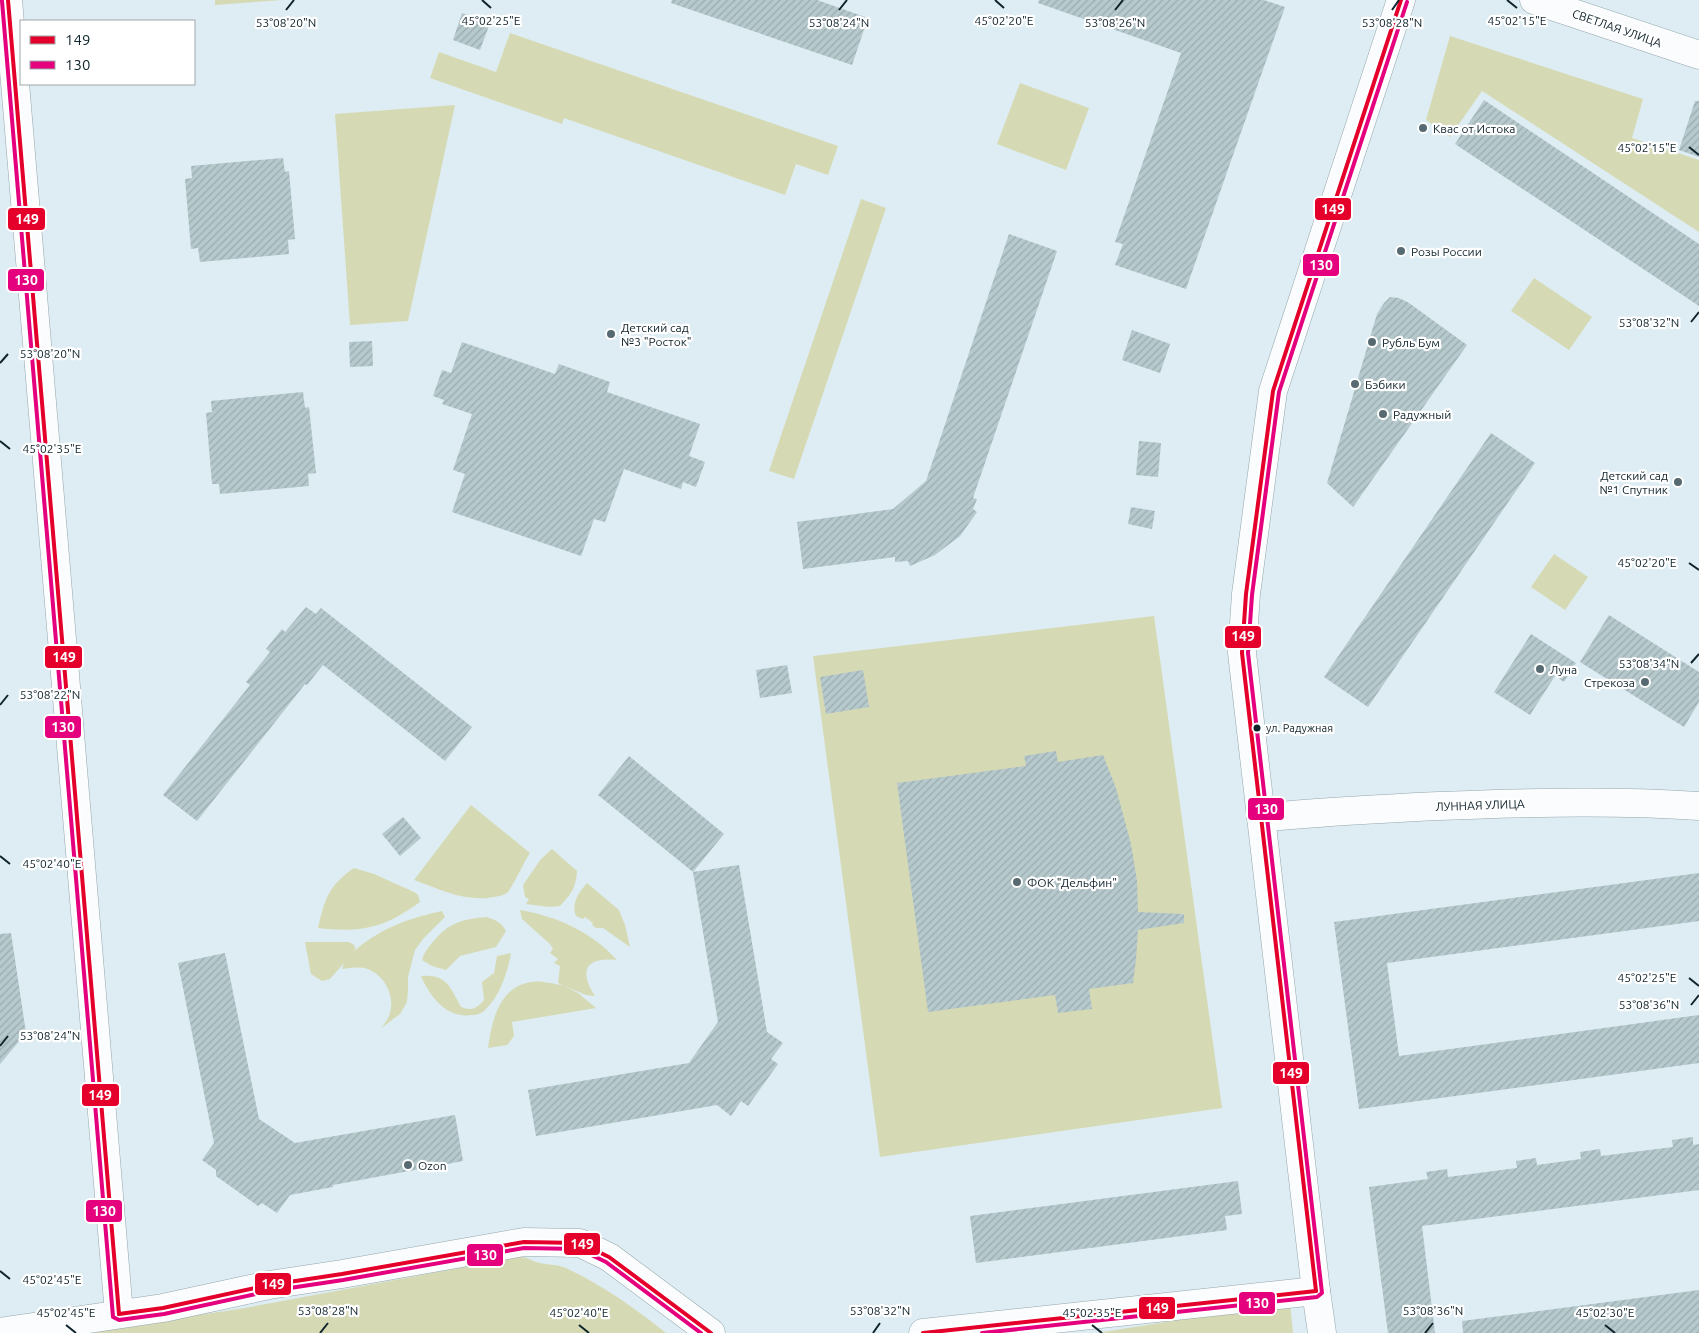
<svg xmlns="http://www.w3.org/2000/svg" width="1699" height="1333" viewBox="0 0 1699 1333" font-family="Ubuntu,sans-serif">
<defs>
<pattern id="building-hatch" width="6" height="6" patternUnits="userSpaceOnUse" patternTransform="scale(1.25)"><rect width="6" height="6" fill="#b6c9cc"/><path d="M-1 1l2-2M0 6l6-6M5 7l2-2" fill="none" stroke="#9bacaf"/></pattern>
</defs>
<rect width="100%" height="100%" fill="#ddedf3"/>
<g fill="#d6dab4">
<polygon points="215,0 282,0 215,5"/>
<polygon points="510,33 838,146 828,175 796,164 785,195 564,118 562,124 430,78 439,52 496,72"/>
<polygon points="1450,36 1643,99 1632,138 1699,160 1699,232 1482,91 1450,137 1426,120"/>
<polygon points="1020,83 1089,108 1066,170 997,144"/>
<polygon points="455,105 408,321 350,325 335,114"/>
<polygon points="861,199 886,208 794,479 769,471"/>
<polygon points="1534,278 1592,317 1569,350 1511,311"/>
<polygon points="1554,554 1588,577 1565,610 1531,587"/>
<polygon points="1154,616 1222,1108 880,1157 813,656"/>
<path d="M 471,805 L 530,853 C 525,860 512,888 507,893 C 502,896 494,897 488,898 C 459,900 440,889 414,880 Z"/>
<path d="M 552,849 L 577,871 C 576,888 571,894 560,906 L 549,907 L 526,904 L 529,899 L 525,897 L 523,885 L 541,859 Z"/>
<path d="M 354,868 L 374,874 L 414,892 L 418,895 L 420,902 C 384,928 362,933 318,928 C 325,899 328,886 354,868 Z"/>
<path d="M 587,883 L 619,910 L 625,925 L 630,947 L 603,928 L 596,928 L 592,925 L 593,923 L 585,917 L 583,919 L 576,916 C 571,902 579,893 587,883 Z"/>
<path d="M 520,910 C 556,916 592,932 617,960 C 586,957 578,970 595,996 L 586,995 L 564,986 L 578,993 L 596,1008 L 512,1022 L 514,1036 L 507,1045 L 488,1048 C 492,1020 499,987 531,982 C 541,980 553,984 562,985 L 558,983 L 560,966 L 554,963 L 558,959 L 550,953 L 553,949 L 550,944 L 522,919 Z"/>
<path d="M 442,911 L 445,917 L 423,939 L 415,950 L 408,977 L 408,990 L 407,1002 L 400,1014 L 380,1029 C 384,1025 389,1018 390,1013 C 395,996 385,977 370,970 C 361,966 351,968 342,969 L 344,963 L 330,979 L 322,981 L 311,974 L 305,942 L 349,942 L 354,945 L 356,949 L 345,963 C 349,958 353,952 358,948 C 381,928 413,917 442,911 Z"/>
<path d="M 487,917 C 496,920 502,923 506,931 L 496,947 L 460,956 L 446,970 L 432,966 L 422,960 C 424,953 427,949 432,943 C 448,923 462,919 487,917 Z"/>
<path d="M 511,953 C 508,971 500,996 486,1009 C 483,1013 477,1015 472,1015 C 447,1019 430,997 421,976 C 447,974 450,987 461,1007 C 472,1011 476,1009 484,1000 L 482,982 L 494,973 L 497,956 Z"/>
<path d="M 518,1257 C 526,1257 529,1259 536,1262 C 546,1265 557,1264 566,1268 C 602,1285 635,1308 666,1333 L 95,1333 L 113,1328 L 245,1308 Z"/>
<polygon points="1290,1302 1293,1333 1097,1333"/>
</g>
<g fill="url(#building-hatch)">
<polygon points="672,0 817,0 868,18 852,65 671,3"/>
<polygon points="1039,0 1264,0 1285,7 1186,289 1115,265 1123,244 1115,242 1181,53 1038,3"/>
<polygon points="462,13 490,23 480,50 453,40"/>
<polygon points="1484,100 1699,244 1699,306 1455,144"/>
<polygon points="1695,101 1699,101 1699,157 1679,150"/>
<polygon points="283,158 285,172 289,171 295,239 288,240 289,254 200,262 198,248 191,249 185,179 192,178 191,166"/>
<polygon points="1009,234 1057,251 973,498 977,499 973,509 977,512 960,536 935,555 910,566 908,561 895,562 895,557 803,569 797,522 893,509 926,481"/>
<polygon points="1390,297 1399,298 1409,303 1467,345 1353,507 1327,483 1377,314 1384,303"/>
<polygon points="1132,330 1170,344 1160,373 1122,360"/>
<polygon points="372,341 373,366 350,367 349,342"/>
<polygon points="462,342 555,374 559,364 610,382 607,392 700,424 689,456 705,462 696,487 683,482 681,489 624,469 605,522 594,519 581,556 452,512 465,474 453,470 472,414 442,404 444,400 433,396 442,370 451,373"/>
<polygon points="303,392 305,408 309,407 316,473 308,474 309,486 220,494 219,484 212,484 206,413 212,412 211,401"/>
<polygon points="1491,433 1535,463 1368,707 1324,677"/>
<polygon points="1139,441 1161,443 1158,477 1136,475"/>
<polygon points="1131,507 1155,511 1152,529 1128,524"/>
<polygon points="306,607 316,614 321,608 472,727 445,761 323,665 307,685 305,684 197,821 163,795 250,685 246,682 270,652 266,649 282,629 285,632"/>
<polygon points="1609,615 1699,672 1699,702 1684,727 1580,662"/>
<polygon points="1531,634 1576,663 1564,682 1555,676 1530,715 1494,692"/>
<polygon points="787,665 792,693 760,698 756,670"/>
<polygon points="863,670 869,707 826,714 820,677"/>
<polygon points="1056,751 1058,762 1103,755 1116,788 1131,844 1137,881 1138,912 1184,914 1184,923 1138,930 1136,960 1133,983 1089,989 1092,1009 1058,1013 1055,995 928,1012 897,783 1026,766 1024,756"/>
<polygon points="629,756 724,834 693,872 598,795"/>
<polygon points="403,817 421,838 400,856 382,834"/>
<polygon points="739,865 767,1032 783,1043 771,1059 778,1064 748,1106 741,1101 731,1116 717,1105 536,1136 528,1090 689,1063 718,1022 693,872"/>
<polygon points="1699,873 1699,921 1387,963 1399,1056 1699,1015 1699,1063 1359,1109 1334,922"/>
<polygon points="11,933 26,1033 0,1064 0,934"/>
<polygon points="225,953 259,1119 295,1143 455,1115 463,1161 333,1185 333,1187 290,1195 277,1213 262,1203 258,1206 216,1176 216,1170 202,1160 214,1143 178,963"/>
<polygon points="1693,1137 1693,1145 1699,1144 1699,1190 1422,1226 1435,1333 1388,1333 1369,1187 1428,1179 1426,1172 1447,1169 1448,1177 1517,1168 1516,1161 1536,1158 1537,1165 1581,1159 1580,1152 1600,1149 1601,1156 1673,1147 1672,1140"/>
<polygon points="1238,1181 1242,1214 1225,1216 1227,1230 976,1263 970,1216"/>
<polygon points="1699,1290 1699,1333 1463,1333 1462,1321"/>
</g>
<g fill="none" stroke-linecap="round" stroke-linejoin="round">
<defs>
<g id="minor">
<polyline points="8,0 119,1314"/>
<polyline points="1534,0 1699,55"/>
<path d="M 1261,818 C 1313,812 1365,810 1417,807 C 1511,803 1605,800 1699,806"/>
</g>
<g id="major">
<polyline points="0,1332 163,1308 269,1285 342,1274 524,1242 580,1243 609,1257 711,1333"/>
<polyline points="923,1333 1316,1291"/>
<polyline points="1322,1333 1316,1291 1242,653 1246,594 1273,391 1401,0"/>
</g>
</defs>
<use href="#minor" stroke="#95a6ac" stroke-width="29"/>
<use href="#major" stroke="#95a6ac" stroke-width="29"/>
<use href="#minor" stroke="#fafcfd" stroke-width="28"/>
<use href="#major" stroke="#fafcfd" stroke-width="28"/>
<defs>
<g id="bus-1">
<polyline points="8,0 119,1314"/>
<polyline points="1316,1291 1242,653 1246,594 1273,391 1401,0"/>
<polyline points="119,1314 163,1308 269,1285 342,1274 524,1242 580,1243 609,1257 711,1333"/>
<polyline points="923,1333 1316,1291"/>
</g>
<g id="bus-2">
<polyline points="2,1 113,1317 119,1320 164,1314 270,1291 343,1280 524,1248 579,1249 606,1262 701,1333"/>
<polyline points="982,1333 1317,1297 1322,1293 1248,653 1252,595 1279,392 1407,2"/>
</g>
</defs>
<use href="#bus-1" stroke="#fff" stroke-width="8"/>
<use href="#bus-2" stroke="#fff" stroke-width="8"/>
<use href="#bus-1" stroke="#e4002b" stroke-width="4"/>
<use href="#bus-2" stroke="#e5007d" stroke-width="4"/>
</g>
<path fill="none" stroke="#0f232b" stroke-width="2" d="M 482,0 L 491,8M 995,0 L 1004,8M 1507,0 L 1517,8M 286,10 L 294,0M 839,10 L 847,0M 1115,10 L 1123,0M 1392,10 L 1399,0M 1689,147 L 1699,155M 1691,322 L 1699,312M 0,363 L 8,354M 0,441 L 10,449M 1689,563 L 1699,570M 1691,663 L 1699,654M 0,705 L 8,695M 0,856 L 10,864M 1689,978 L 1699,986M 1691,1005 L 1699,995M 0,1046 L 8,1036M 0,1271 L 10,1279M 66,1325 L 76,1333M 579,1325 L 589,1333M 1092,1325 L 1102,1333M 1605,1325 L 1615,1333M 320,1333 L 328,1323M 873,1333 L 880,1323M 1425,1333 L 1433,1323"/>
<g fill="#576a71" stroke="#fff" stroke-width="2">
<circle cx="1423" cy="128" r="5"/>
<circle cx="1401" cy="251" r="5"/>
<circle cx="611" cy="334" r="5"/>
<circle cx="1372" cy="342" r="5"/>
<circle cx="1355" cy="384" r="5"/>
<circle cx="1383" cy="414" r="5"/>
<circle cx="1678" cy="482" r="5"/>
<circle cx="1540" cy="669" r="5"/>
<circle cx="1645" cy="682" r="5"/>
<circle cx="1017" cy="882" r="5"/>
<circle cx="408" cy="1165" r="5"/>
</g>
<circle fill="#0f232b" stroke="#fff" stroke-width="2" cx="1257" cy="728" r="4.5"/>
<g text-anchor="middle" dominant-baseline="central" stroke-width="4.5" stroke-linejoin="round" paint-order="stroke">
<g font-size="11" fill="#0f232b" stroke="#fff" text-anchor="start">
<text x="1266" y="728">ул. Радужная</text>
</g>
<g font-size="12" fill="#0f232b" stroke="#fff">
<text transform="translate(1617 28) rotate(19)">СВЕТЛАЯ УЛИЦА</text>
<text transform="translate(1480 805) rotate(-2)">ЛУННАЯ УЛИЦА</text>
</g>
<g font-size="12" fill="#0f232b" stroke="#fff" text-anchor="start">
<text x="1433" y="128">Квас от Истока</text>
<text x="1411" y="251">Розы России</text>
<text x="621" y="327">Детский сад<tspan x="621" dy="14">№3 "Росток"</tspan></text>
<text x="1382" y="342">Рубль Бум</text>
<text x="1365" y="384">Бэбики</text>
<text x="1393" y="414">Радужный</text>
<text x="1668" y="475" text-anchor="end">Детский сад<tspan x="1668" dy="14">№1 Спутник</tspan></text>
<text x="1550" y="669">Луна</text>
<text x="1635" y="682" text-anchor="end">Стрекоза</text>
<text x="1027" y="882">ФОК "Дельфин"</text>
<text x="418" y="1165">Ozon</text>
</g>
</g>
<g font-size="12" text-anchor="middle" fill="#0f232b" stroke="#fff" stroke-width="4.5" stroke-linejoin="round" paint-order="stroke">
<text x="1004" y="25">45°02'20"E</text>
<text x="491" y="25">45°02'25"E</text>
<text x="1517" y="25">45°02'15"E</text>
<text x="1115" y="27">53°08'26"N</text>
<text x="1392" y="27">53°08'28"N</text>
<text x="286" y="27">53°08'20"N</text>
<text x="839" y="27">53°08'24"N</text>
<text x="1647" y="152">45°02'15"E</text>
<text x="1649" y="327">53°08'32"N</text>
<text x="50" y="358">53°08'20"N</text>
<text x="52" y="453">45°02'35"E</text>
<text x="1647" y="567">45°02'20"E</text>
<text x="1649" y="668">53°08'34"N</text>
<text x="50" y="699">53°08'22"N</text>
<text x="52" y="868">45°02'40"E</text>
<text x="1647" y="982">45°02'25"E</text>
<text x="1649" y="1009">53°08'36"N</text>
<text x="50" y="1040">53°08'24"N</text>
<text x="52" y="1284">45°02'45"E</text>
<text x="328" y="1315">53°08'28"N</text>
<text x="880" y="1315">53°08'32"N</text>
<text x="1433" y="1315">53°08'36"N</text>
<text x="66" y="1317">45°02'45"E</text>
<text x="579" y="1317">45°02'40"E</text>
<text x="1092" y="1317">45°02'35"E</text>
<text x="1605" y="1317">45°02'30"E</text>
</g>
<g stroke="#fff" stroke-width="2">
<rect x="1314" y="197" width="38" height="24" rx="5" fill="#e4002b"/>
<rect x="7" y="207" width="39" height="24" rx="5" fill="#e4002b"/>
<rect x="1302" y="253" width="38" height="24" rx="5" fill="#e5007d"/>
<rect x="7" y="268" width="38" height="24" rx="5" fill="#e5007d"/>
<rect x="1224" y="625" width="38" height="24" rx="5" fill="#e4002b"/>
<rect x="44" y="645" width="39" height="24" rx="5" fill="#e4002b"/>
<rect x="44" y="715" width="38" height="24" rx="5" fill="#e5007d"/>
<rect x="1247" y="797" width="38" height="24" rx="5" fill="#e5007d"/>
<rect x="1272" y="1061" width="38" height="24" rx="5" fill="#e4002b"/>
<rect x="81" y="1083" width="39" height="24" rx="5" fill="#e4002b"/>
<rect x="85" y="1199" width="38" height="24" rx="5" fill="#e5007d"/>
<rect x="563" y="1232" width="38" height="24" rx="5" fill="#e4002b"/>
<rect x="466" y="1243" width="38" height="24" rx="5" fill="#e5007d"/>
<rect x="254" y="1272" width="38" height="24" rx="5" fill="#e4002b"/>
<rect x="1238" y="1291" width="38" height="24" rx="5" fill="#e5007d"/>
<rect x="1138" y="1296" width="38" height="24" rx="5" fill="#e4002b"/>
</g>
<g font-size="14" text-anchor="middle" font-weight="bold" fill="#fff">
<text x="1333" y="214">149</text>
<text x="27" y="224">149</text>
<text x="1321" y="270">130</text>
<text x="26" y="285">130</text>
<text x="1243" y="641">149</text>
<text x="64" y="662">149</text>
<text x="63" y="732">130</text>
<text x="1266" y="814">130</text>
<text x="1291" y="1078">149</text>
<text x="100" y="1100">149</text>
<text x="104" y="1216">130</text>
<text x="582" y="1249">149</text>
<text x="485" y="1260">130</text>
<text x="273" y="1289">149</text>
<text x="1257" y="1308">130</text>
<text x="1157" y="1313">149</text>
</g>
<rect x="20" y="20" width="175" height="65" fill="#ffffff" stroke="#9fa7aa"/>
<rect x="30" y="36" width="25" height="8" fill="#e4002b" stroke="#9fa7aa"/>
<text x="65" y="45" font-size="15" fill="#0f232b">149</text>
<rect x="30" y="61" width="25" height="8" fill="#e5007d" stroke="#9fa7aa"/>
<text x="65" y="70" font-size="15" fill="#0f232b">130</text>
</svg>
